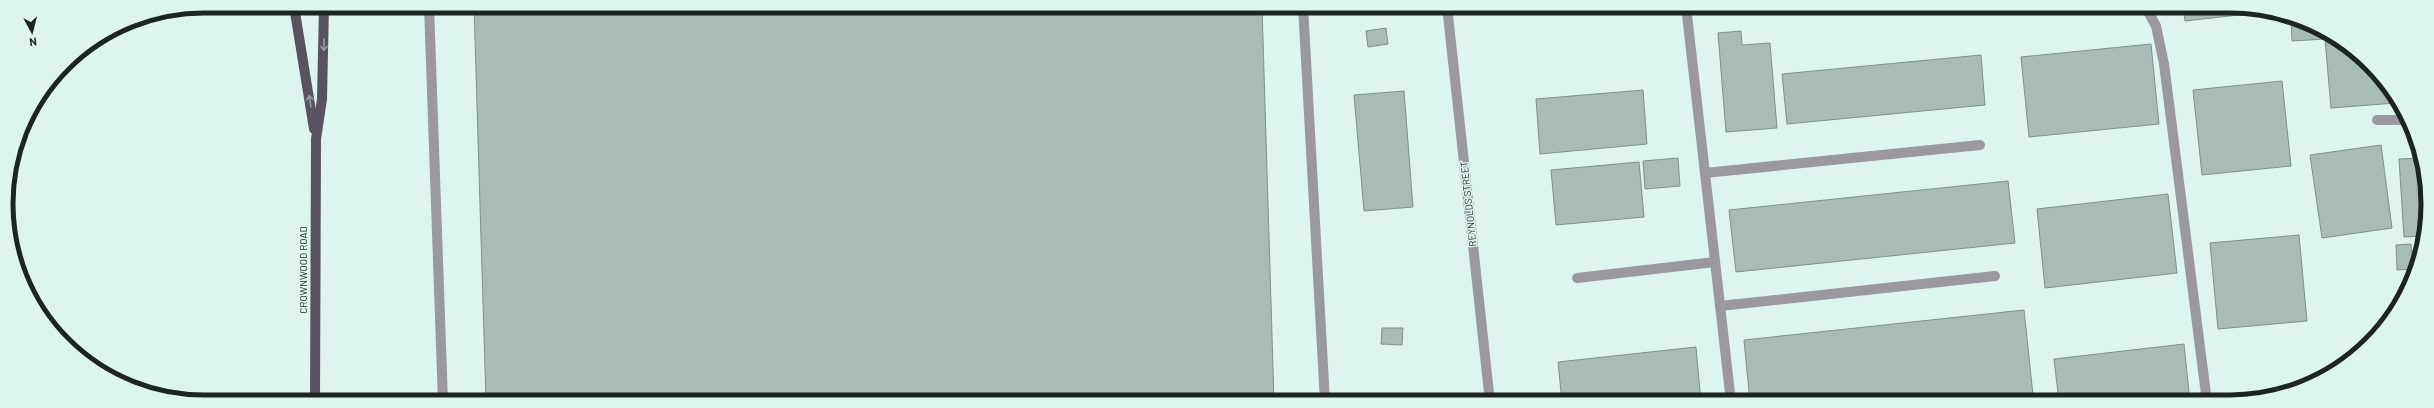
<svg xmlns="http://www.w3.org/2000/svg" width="2434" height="408" viewBox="0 0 2434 408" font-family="Barlow,sans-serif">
<rect width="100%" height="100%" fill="#def4ef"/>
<g fill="#a7bcb7" stroke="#7c918c">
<polygon points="474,6 1262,6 1274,402 486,402"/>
<polygon points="2183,6 2243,6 2266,12 2185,21"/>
<polygon points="2291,19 2318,27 2379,74 2396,103 2331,108 2325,39 2292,41"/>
<polygon points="1386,28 1388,44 1368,47 1366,31"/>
<polygon points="1741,31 1742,45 1770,43 1777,128 1726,132 1718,33"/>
<polygon points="2151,44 2159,124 2029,137 2021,57"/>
<polygon points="1981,55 1985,105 1787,124 1782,74"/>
<polygon points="2282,81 2291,166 2202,175 2193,90"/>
<polygon points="1643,90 1647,144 1540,154 1536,99"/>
<polygon points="1404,91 1413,207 1364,211 1354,95"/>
<polygon points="2381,145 2392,228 2322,238 2310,155"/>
<polygon points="1678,158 1680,186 1645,189 1643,161"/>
<polygon points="2420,158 2428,217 2423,236 2404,237 2399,159"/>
<polygon points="1639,162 1644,217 1556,225 1551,170"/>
<polygon points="2008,181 2015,243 1736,272 1729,210"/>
<polygon points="2168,194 2177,273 2045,288 2037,209"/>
<polygon points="2299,235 2307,321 2218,329 2210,243"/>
<polygon points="2411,244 2413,269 2397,270 2396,245"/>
<polygon points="2024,310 2033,395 1976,402 1750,402 1744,340"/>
<polygon points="1382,328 1403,328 1402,345 1381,344"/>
<polygon points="2184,344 2190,402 2059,402 2054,359"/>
<polygon points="1696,347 1701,402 1562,402 1558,362"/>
<polygon points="2279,392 2243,402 2227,402 2226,398"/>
<polygon points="1409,398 1409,402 1387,402 1387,401"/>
</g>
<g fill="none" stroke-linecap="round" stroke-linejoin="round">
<g stroke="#9b989f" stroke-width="10">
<polyline points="429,6 443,402"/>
<polyline points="1303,6 1325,402"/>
<polyline points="1447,6 1490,402"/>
<polyline points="1686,6 1731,402"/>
<polyline points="2145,6 2156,26 2164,64 2207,402"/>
<polyline points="2377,120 2406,120"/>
<polyline points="1705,173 1980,145"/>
<polyline points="1577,278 1715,262"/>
<polyline points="1720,306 1995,276"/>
</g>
<g stroke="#58535f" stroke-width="10">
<polyline points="294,6 314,129"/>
<polyline points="315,402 316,139 322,99 324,6"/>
</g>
</g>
<defs><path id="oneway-shaft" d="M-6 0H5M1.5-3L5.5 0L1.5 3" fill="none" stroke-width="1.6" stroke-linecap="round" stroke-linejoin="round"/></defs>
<g stroke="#949ba0">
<use href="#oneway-shaft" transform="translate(324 45) rotate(92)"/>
<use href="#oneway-shaft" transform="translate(310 101) rotate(-99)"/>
</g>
<g text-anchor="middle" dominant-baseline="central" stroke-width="3" stroke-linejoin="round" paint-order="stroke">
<g font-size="10" fill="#1d2523" stroke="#def4ef">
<text transform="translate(1468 204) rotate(-96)">REYNOLDS STREET</text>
<text transform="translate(303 270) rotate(-90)">CROWNWOOD ROAD</text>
</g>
</g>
<path d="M0 0H2434V408H0ZM204 13H2230A191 191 0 0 1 2421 204V204A191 191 0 0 1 2230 395H204A191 191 0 0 1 13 204V204A191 191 0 0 1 204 13Z" fill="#def4ef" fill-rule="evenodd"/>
<path fill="none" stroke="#1d2523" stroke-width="5" d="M204 13H2230A191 191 0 0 1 2421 204V204A191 191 0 0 1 2230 395H204A191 191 0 0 1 13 204V204A191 191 0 0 1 204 13Z"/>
<g transform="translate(32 32) rotate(173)" stroke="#def4ef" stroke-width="3" paint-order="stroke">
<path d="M0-3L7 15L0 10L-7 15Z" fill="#1d2523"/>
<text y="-6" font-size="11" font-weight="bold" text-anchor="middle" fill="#1d2523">N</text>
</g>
</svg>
